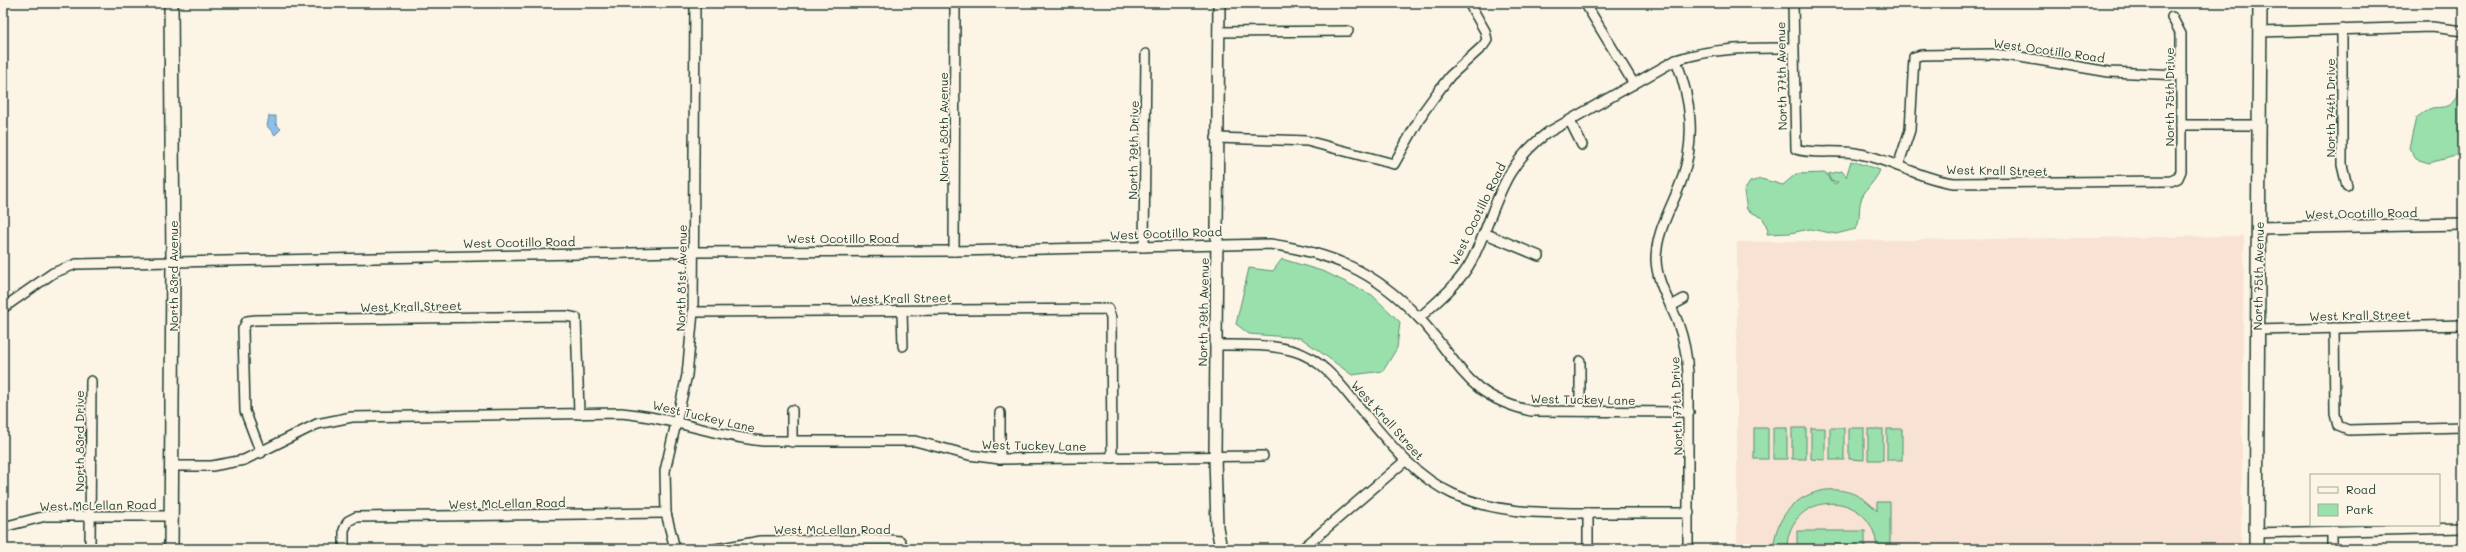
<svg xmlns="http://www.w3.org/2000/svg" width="2466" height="552" viewBox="0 0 2466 552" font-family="Mali,sans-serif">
<rect width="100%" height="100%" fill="#fcf5e5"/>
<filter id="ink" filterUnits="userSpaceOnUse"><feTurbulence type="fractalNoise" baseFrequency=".025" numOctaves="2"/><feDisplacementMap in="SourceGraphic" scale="8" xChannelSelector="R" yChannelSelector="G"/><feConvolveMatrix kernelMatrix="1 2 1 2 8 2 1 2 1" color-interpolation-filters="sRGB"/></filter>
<g filter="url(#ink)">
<g fill="#f8e2d3">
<polygon points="702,3 821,3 821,5 702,6"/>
<polygon points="2244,236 2241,549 1737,549 1737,242"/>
</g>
<g fill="#9ae0ad" stroke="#5c8e70">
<path d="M 2463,59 L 2463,154 L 2429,163 L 2416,159 L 2409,148 L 2416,118 C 2421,115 2425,110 2432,108 C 2437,107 2445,108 2450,105 C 2466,96 2454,73 2463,59 Z"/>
<path d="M 1851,161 L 1880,170 C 1876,181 1863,191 1861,200 C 1858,210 1861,219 1856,229 L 1836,234 L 1810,229 L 1790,233 L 1767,234 L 1768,230 L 1763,218 L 1747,210 L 1744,191 L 1750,182 L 1761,179 L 1783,185 L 1796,174 L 1826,173 L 1830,181 L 1835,184 L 1838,182 L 1831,181 L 1828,174 L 1842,171 L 1846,177 Z"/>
<polygon points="1282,259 1325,272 1372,295 1400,322 1397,348 1383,371 1352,375 1301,338 1249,334 1236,324 1249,268 1273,271"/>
<rect x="1754" y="428" width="14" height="31"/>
<rect x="1773" y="428" width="14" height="31"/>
<rect x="1792" y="428" width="14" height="31"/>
<polygon points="1811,428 1825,428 1825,460 1811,459"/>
<rect x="1830" y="428" width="14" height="32"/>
<polygon points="1849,428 1864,428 1864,460 1849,459"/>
<rect x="1868" y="429" width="15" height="31"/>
<rect x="1887" y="429" width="15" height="31"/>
<path d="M 1826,490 C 1846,488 1864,496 1877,511 L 1877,502 L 1890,502 L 1890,549 L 1877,549 C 1874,487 1787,489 1787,549 L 1774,549 C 1774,518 1796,494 1826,490 Z"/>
<rect x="1797" y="531" width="68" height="18"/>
</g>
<polygon fill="#8cbfe9" stroke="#608ba1" points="269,116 276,116 276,124 281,129 275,135 267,126"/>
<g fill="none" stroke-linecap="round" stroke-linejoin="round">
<defs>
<g id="minor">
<polyline points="1585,3 1634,84"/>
<path d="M 1793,3 L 1796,149 C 1813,155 1840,149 1860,154 C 1892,160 1921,179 1954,183 L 2171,181 L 2178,178 L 2181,171 L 2181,34 L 2172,17"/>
<polyline points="2342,29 2342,165 2347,186"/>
<polyline points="1218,32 1348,31"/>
<polyline points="2260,32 2432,27 2463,31"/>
<path d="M 1676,60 C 1691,100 1696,138 1682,179 C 1673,206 1656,230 1656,260 C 1657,283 1670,302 1678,323 C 1684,340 1687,356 1688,373 L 1688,549"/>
<polyline points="1570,121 1582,145"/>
<polyline points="2181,125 2260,125"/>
<polyline points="1216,138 1307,141 1394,164 1424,111 1437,93 1450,76 1483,46 1487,40 1485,31 1469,3"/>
<polyline points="1898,166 1910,130 1914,57 1921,55 1993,54 2020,57 2109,72 2181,75"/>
<polyline points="1484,233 1539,256"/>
<polyline points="1144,247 1146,54"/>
<polyline points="954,251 955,3"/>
<polyline points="1671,306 1684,299"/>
<path d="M 3,308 L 53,273 L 76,264 L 682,252 L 954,251 L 1270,244 C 1331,253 1375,271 1418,317 C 1461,362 1463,395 1531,411 L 1689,412"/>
<polyline points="902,311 903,346"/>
<polyline points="693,312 1108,309 1111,318 1112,458"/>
<path d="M 1419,318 C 1439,300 1460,283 1472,260 C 1498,209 1497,171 1547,133 L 1676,60 C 1715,47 1752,48 1792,48"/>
<polyline points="2334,328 2335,414 2338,426 2348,430 2463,427"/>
<polyline points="2257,330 2463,325"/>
<path d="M 1215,345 C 1241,345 1269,344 1294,351 C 1319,358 1337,380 1353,400 C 1383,435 1411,475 1453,494 C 1497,514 1543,513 1590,513 C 1623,513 1656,513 1689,513"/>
<polyline points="1580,361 1580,411"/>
<polyline points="792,410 792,442"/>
<polyline points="1000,413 1000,459"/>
<polyline points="261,453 245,411 243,329 247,321 256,320 566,316 576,318 579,414"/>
<path d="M 171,466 L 212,466 L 244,460 L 317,424 L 352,417 L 621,413 C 670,417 715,436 763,441 L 915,441 L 969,455 L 1000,459 L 1263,456"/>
<polyline points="1588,513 1588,549"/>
<polyline points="3,527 46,516 171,516"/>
<polyline points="2332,531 2332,549"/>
<polyline points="2256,533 2463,528"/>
<polyline points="90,549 91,381"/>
<polyline points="344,549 344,530 348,521 356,517 666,513"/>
<polyline points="675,549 666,513 665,471 687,375 693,312 695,3"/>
<polyline points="716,549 761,541 890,540 900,541 904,549"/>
<polyline points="1302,549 1405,461"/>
</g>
<g id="tertiary">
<polyline points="1219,3 1215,457 1217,527 1221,549"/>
<polyline points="2259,228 2463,224"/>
</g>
<g id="secondary">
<polyline points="171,549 173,262 171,3"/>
<polyline points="2256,549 2260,3"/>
</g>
</defs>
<use href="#minor" stroke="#1f3d34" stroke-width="12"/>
<use href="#tertiary" stroke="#1f3d34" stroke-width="14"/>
<use href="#secondary" stroke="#1f3d34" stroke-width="16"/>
<use href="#minor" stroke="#fcf5e5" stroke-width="9"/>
<use href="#tertiary" stroke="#fcf5e5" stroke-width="11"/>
<use href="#secondary" stroke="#fcf5e5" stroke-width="13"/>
</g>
</g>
<g text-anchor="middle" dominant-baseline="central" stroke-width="3.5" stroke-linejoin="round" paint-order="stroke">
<g font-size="12" fill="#1f3d34" stroke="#fcf5e5">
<text transform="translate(2049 50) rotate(8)">West Ocotillo Road</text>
<text transform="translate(1781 76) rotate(-91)">North 77th Avenue</text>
<text transform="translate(2169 97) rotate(-90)">North 75th Drive</text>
<text transform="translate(2330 108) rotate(-90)">North 74th Drive</text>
<text transform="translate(943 127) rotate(-90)">North 80th Avenue</text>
<text transform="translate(1133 150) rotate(-89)">North 79th Drive</text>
<text transform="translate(1997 170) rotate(1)">West Krall Street</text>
<text transform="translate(2361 213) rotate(-1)">West Ocotillo Road</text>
<text transform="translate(1477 214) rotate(-64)">West Ocotillo Road</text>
<text transform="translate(1166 233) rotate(-2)">West Ocotillo Road</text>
<text x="843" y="238">West Ocotillo Road</text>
<text transform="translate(519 242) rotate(-1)">West Ocotillo Road</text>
<text transform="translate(173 276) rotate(-90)">North 83rd Avenue</text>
<text transform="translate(2258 276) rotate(-89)">North 75th Avenue</text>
<text transform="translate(681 278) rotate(-89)">North 81st Avenue</text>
<text transform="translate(901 298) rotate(-1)">West Krall Street</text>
<text transform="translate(411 306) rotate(-1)">West Krall Street</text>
<text transform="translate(1203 312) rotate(-89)">North 79th Avenue</text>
<text transform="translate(2360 315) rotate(-1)">West Krall Street</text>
<text transform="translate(1583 399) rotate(1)">West Tuckey Lane</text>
<text transform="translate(1676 406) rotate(-92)">North 77th Drive</text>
<text transform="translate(704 416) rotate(13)">West Tuckey Lane</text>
<text transform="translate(1388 420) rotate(48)">West Krall Street</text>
<text transform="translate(79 441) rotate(-90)">North 83rd Drive</text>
<text transform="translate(1034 445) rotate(1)">West Tuckey Lane</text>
<text transform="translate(507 503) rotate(-1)">West McLellan Road</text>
<text transform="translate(98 505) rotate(-1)">West McLellan Road</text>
<text x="832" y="529">West McLellan Road</text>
</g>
</g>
<rect width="2466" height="552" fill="none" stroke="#fcf5e5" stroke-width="16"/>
<rect x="8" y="8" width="2450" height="536" fill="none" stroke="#1f3d34" stroke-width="1.5" filter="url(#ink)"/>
<rect x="2310" y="474" width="130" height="52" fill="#fcf5e5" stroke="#a4ab9e"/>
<rect x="2318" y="487" width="20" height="6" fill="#fcf5e5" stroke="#a4ab9e"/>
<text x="2346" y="494" font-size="12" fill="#1f3d34">Road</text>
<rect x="2318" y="504" width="20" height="12" fill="#9ae0ad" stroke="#a4ab9e"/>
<text x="2346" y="514" font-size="12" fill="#1f3d34">Park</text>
</svg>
